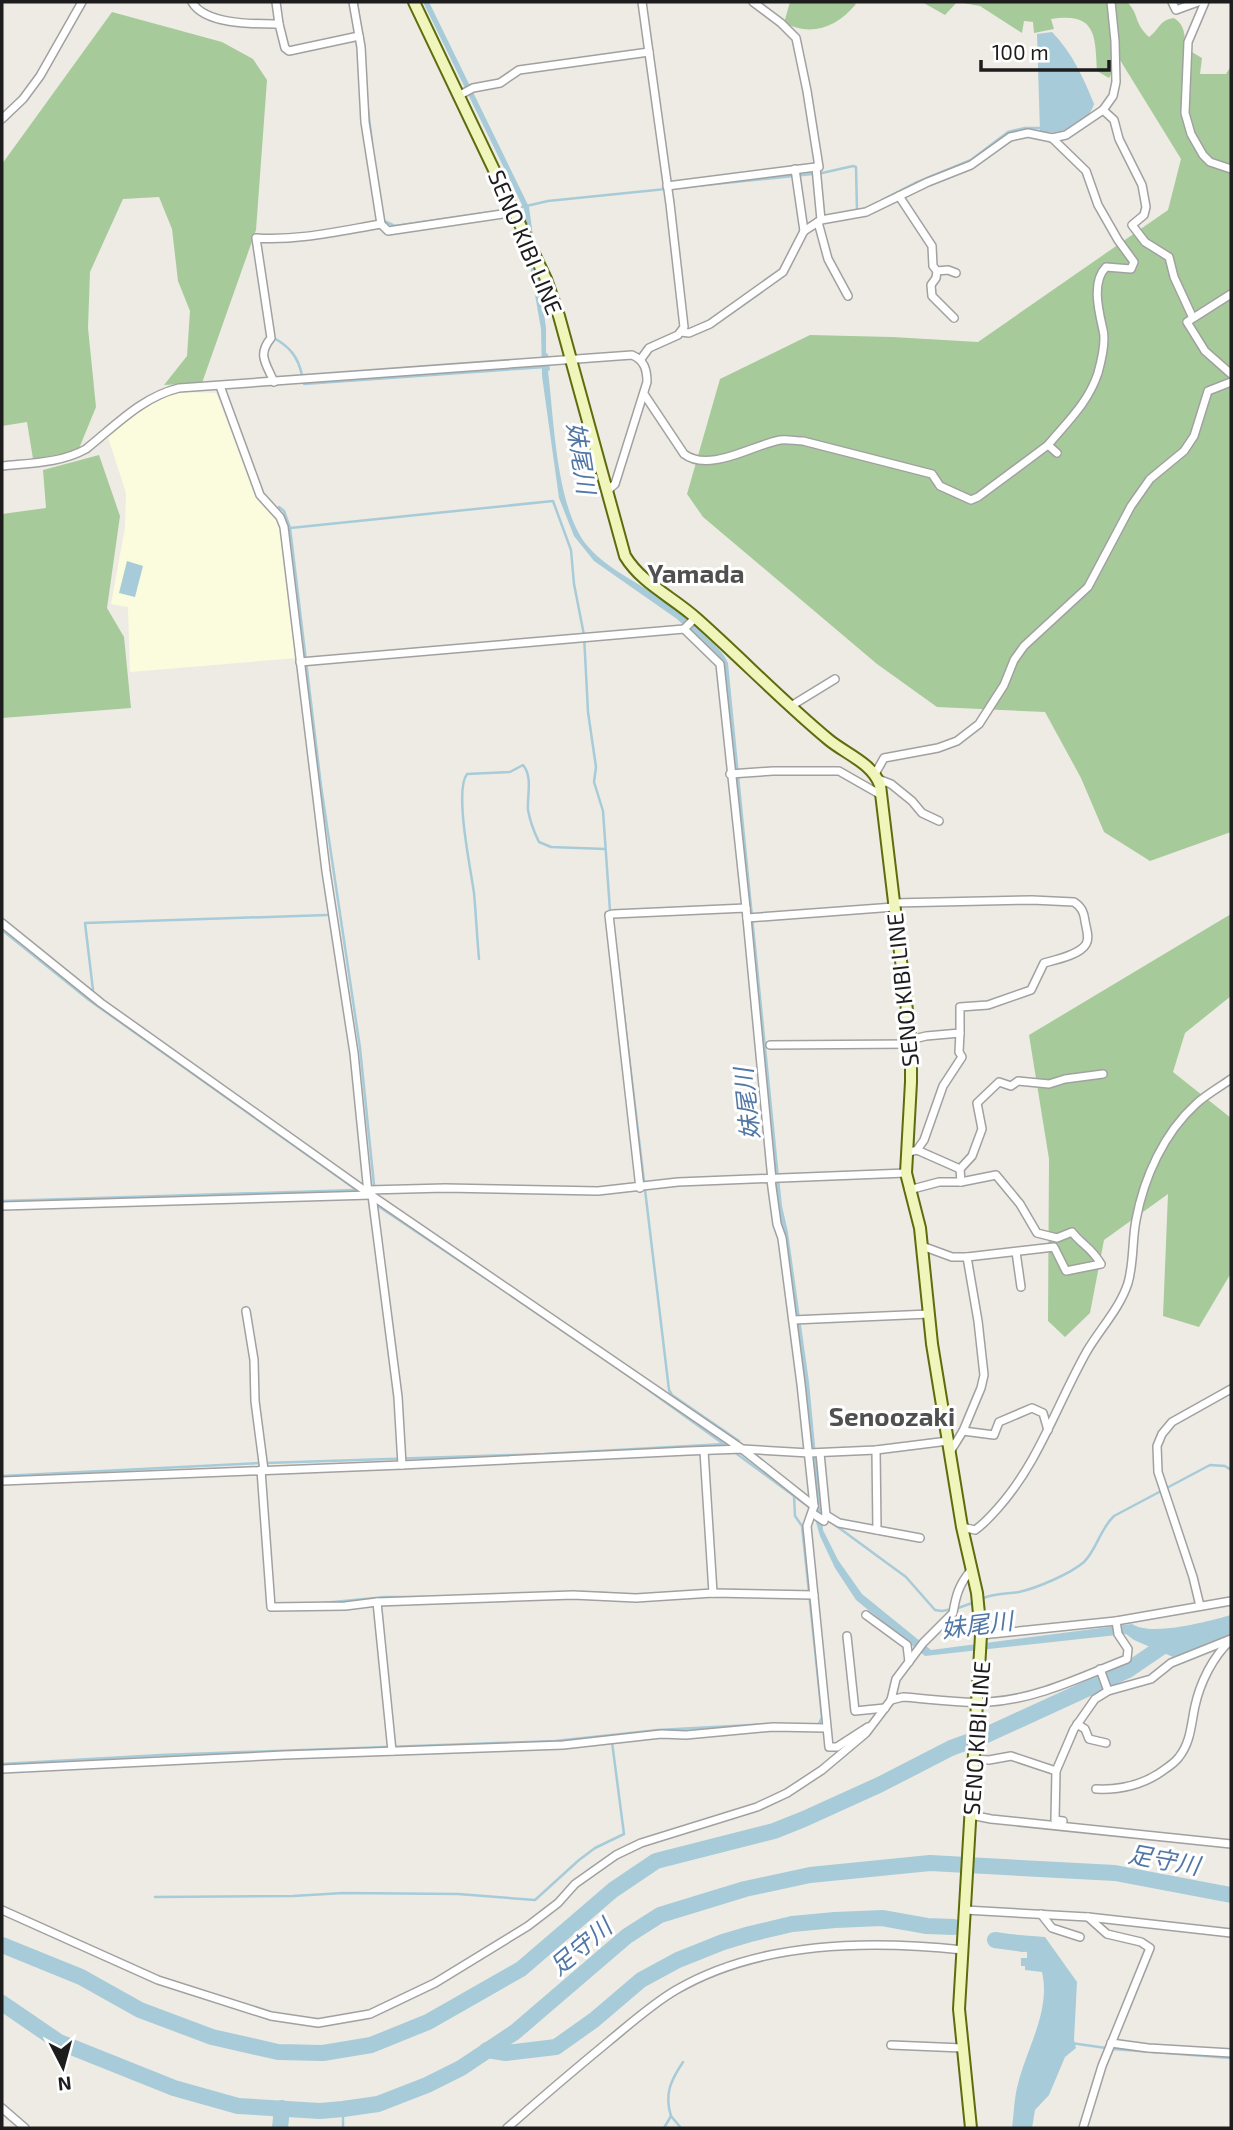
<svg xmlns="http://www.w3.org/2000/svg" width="1233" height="2130" viewBox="0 0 1233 2130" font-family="'Exo 2','Noto Sans JP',sans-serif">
<rect width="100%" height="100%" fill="#eeebe4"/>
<polygon fill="#fbfcde" points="179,392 216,393 258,498 277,517 282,526 297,658 130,672 128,607 111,604 125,528 126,493 108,437 140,409 165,396"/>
<g fill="#a7ca9b">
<path d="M 790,2 L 852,2 L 856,4 C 837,27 812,37 784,23 Z"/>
<path d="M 922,2 L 1108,2 C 1110,20 1119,64 1109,78 L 1097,71 C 1095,36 1097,12 1051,19 L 1054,29 L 1034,33 L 1033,22 L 1024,21 L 1022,33 L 980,6 L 957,2 L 945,15 Z"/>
<path d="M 1113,2 L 1127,2 C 1140,15 1133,22 1149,37 C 1160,29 1159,20 1174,18 C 1185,25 1185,35 1185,48 L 1202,58 L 1200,74 L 1226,74 L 1231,66 L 1231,832 L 1150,861 L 1104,832 L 1081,778 L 1045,712 L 937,707 L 877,664 L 703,517 L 687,494 L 720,379 L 810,335 L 892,337 L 978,342 L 1168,210 L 1181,159 L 1120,60 Z"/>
<polygon points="112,12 222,42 253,59 267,80 256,230 202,383 164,385 187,356 190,311 178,281 172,229 159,197 123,199 90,272 88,328 96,407 78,451 33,459 27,422 2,426 2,164"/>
<polygon points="99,455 120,516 107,608 124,637 131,708 2,718 2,514 46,508 43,470"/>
<polygon points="1231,914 1231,996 1185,1033 1173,1072 1231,1118 1231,1273 1199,1327 1163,1316 1168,1194 1104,1240 1090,1313 1065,1337 1048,1321 1049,1159 1029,1035"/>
</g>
<g fill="#a7cbd8">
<path d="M 423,2 L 429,2 L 529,207 L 546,328 L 546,353 L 548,354 L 550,370 L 548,371 C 554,419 556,504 585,543 C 604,567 634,580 658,597 C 674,608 689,621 704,635 C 713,644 723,651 728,663 L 782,1206 L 788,1232 L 809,1382 L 823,1530 L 838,1560 L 862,1594 L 931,1650 L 1132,1624 C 1151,1637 1210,1621 1231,1615 L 1231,1636 L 1173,1657 L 1134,1640 L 1126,1634 L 925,1656 L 856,1600 L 835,1568 L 820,1536 L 815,1519 L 816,1510 L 794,1311 L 795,1310 L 778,1215 L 720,661 L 677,619 L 594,561 L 574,536 L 559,498 L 542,376 L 541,329 L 531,272 L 524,209 Z"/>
<path d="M 1052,32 C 1073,54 1083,77 1094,104 C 1087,126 1061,135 1040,132 L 1037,34 Z"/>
<polygon points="127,561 143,566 135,597 119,593"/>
<path d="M 1007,1934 L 1045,1937 L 1077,1982 L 1074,2040 L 1076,2048 L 1065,2057 L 1049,2095 L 1035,2110 L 1032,2128 L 1012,2128 C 1014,2114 1014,2098 1018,2084 C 1027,2047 1051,2011 1042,1972 L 1025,1970 L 1025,1966 L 1021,1966 L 1021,1958 L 1027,1958 L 1027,1952 L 1003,1945 L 1002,1938 Z"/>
</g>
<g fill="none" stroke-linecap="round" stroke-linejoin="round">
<g stroke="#a7cbd8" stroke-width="2.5">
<polyline points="357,2 360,24"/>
<polyline points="368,110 372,142"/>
<polyline points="882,200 915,183 971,160 1008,132 1025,128 1043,128"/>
<polyline points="522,207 548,201 822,173 853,166 856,167 857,211"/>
<polyline points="383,214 384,221 395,226 505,210"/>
<path d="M 274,338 C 290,347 298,357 302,375"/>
<polyline points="304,384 545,367"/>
<polyline points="279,507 284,511 290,528 321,786 360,1048 374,1185"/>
<polyline points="290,528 553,501 571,550 574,584 584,635 588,712 596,767 594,782 603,811 610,911"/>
<polyline points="2,930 89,1000 358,1191"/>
<polyline points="615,939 669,1390 672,1395 739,1441"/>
<path d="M 479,959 C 477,937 476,915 474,893 C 471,870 454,791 467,774 L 510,772 L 523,765 C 533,777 527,795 528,810 C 530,821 534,832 539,842 L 551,847 L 605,849"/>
<polyline points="93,990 85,923 327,915"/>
<polyline points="2,1201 356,1190"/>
<polyline points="378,1206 530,1308"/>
<polyline points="611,1363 725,1445"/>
<polyline points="733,1451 809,1507"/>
<polyline points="266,1463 544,1454 725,1444"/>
<polyline points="2,1476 260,1463"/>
<polyline points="794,1496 795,1516 802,1526 822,1717 819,1724"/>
<polyline points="831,1522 906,1577 935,1610 942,1611 958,1608 975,1602"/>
<polyline points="732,1590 767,1591"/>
<polyline points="582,1592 606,1593"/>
<path d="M 981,1599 C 993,1593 1006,1594 1019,1592 C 1037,1588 1070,1574 1084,1562 C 1097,1549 1100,1529 1114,1516 L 1210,1465 L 1225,1466 L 1231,1470"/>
<polyline points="323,1603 385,1597 431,1597"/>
<polyline points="2,1764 161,1755 555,1741 658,1730 767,1724"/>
<polyline points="155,1897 293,1896 343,1893 458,1894 535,1900 579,1860 595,1848 624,1834 612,1742"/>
<polyline points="1071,2043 1106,2048"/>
<polyline points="1113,2049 1231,2058"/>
<polyline points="343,2109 343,2128"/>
<path d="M 671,2116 C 664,2094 671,2080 683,2062"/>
<polyline points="664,2128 671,2116 681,2128"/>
</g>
<g stroke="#a7cbd8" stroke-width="16">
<polyline points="995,1940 1023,1944"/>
<polyline points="2,1945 81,1977 140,2010 212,2037 278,2052 323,2053 371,2045 428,2022 521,1969 613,1890 656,1861 774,1831 804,1819 879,1785 951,1748 984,1736 1128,1670 1175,1638"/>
<polyline points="2,2003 59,2042 174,2088 238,2106 320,2111 343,2109 378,2104 427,2085 461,2068 515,2032 627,1936 660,1915 745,1889 810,1875 930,1863 1115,1873 1231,1895"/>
<polyline points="487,2050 506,2053 556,2047 594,2020 641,1980 678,1960 723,1942 750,1934 792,1924 835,1920 882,1918 927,1926 954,1927"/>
<polyline points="280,2128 282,2108"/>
</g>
<defs>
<g id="minor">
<path d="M 192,2 C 205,25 255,24 279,24 L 276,2"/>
<polyline points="353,2 361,47 365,122 381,224 388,231 516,212"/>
<polyline points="753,2 781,23 796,38 807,91 819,167 816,167 821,220"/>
<polyline points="1172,2 1176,10 1198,2"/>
<polyline points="1205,2 1188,42 1185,113 1191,134 1203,155 1210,162 1231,169"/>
<polyline points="279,24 285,48 289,51 359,36"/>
<polyline points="460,95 473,88 500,83 519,70 649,52"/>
<polyline points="1103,110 1114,120 1119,139 1142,185 1146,207 1144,215 1132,225 1145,242 1169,257 1174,277 1192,316"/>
<polyline points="2,119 23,99 40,76 82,2"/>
<polyline points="795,169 804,231"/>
<polyline points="667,186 816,167"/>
<polyline points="899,196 932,246 933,266 937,271 936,278 931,285 932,296 954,318"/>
<polyline points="818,222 828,259 848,296"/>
<polyline points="937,271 948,270 956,273"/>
<polyline points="1231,294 1187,322 1205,351 1231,374"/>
<polyline points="681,332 689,333 710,324 783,272 804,231 821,220 866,212 928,182 971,165 1010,137 1028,133 1052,138 1066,135 1103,110 1113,96 1116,82 1115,41 1111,2"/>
<polyline points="641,359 649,348 678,335 684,327 670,204 642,2"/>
<path d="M 274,382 C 266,363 257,355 271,338 L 256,238 C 298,241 339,231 381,224"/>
<polyline points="220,386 260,495 280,517 284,527 326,871 354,1053 368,1193"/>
<path d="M 644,394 L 684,454 C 709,473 753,445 780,440 C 787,439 796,441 803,441 L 932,474 L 940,486 L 971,500 L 978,497 L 1048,445 L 1057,453"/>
<path d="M 1048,445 C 1068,421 1088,403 1098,373 C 1101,362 1106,341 1103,330 C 1099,312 1091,282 1106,267 L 1131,269 L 1134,262 L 1118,240 L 1098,205 L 1086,171 L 1052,138"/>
<path d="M 2,466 C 30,463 61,463 86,449 C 116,425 142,397 179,388 L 632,355 C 644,360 647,369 647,382 L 615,484 L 607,491"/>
<polyline points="684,629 720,664 746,908"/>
<polyline points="300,662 684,629 696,617"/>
<polyline points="791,706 835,679"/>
<polyline points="730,774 773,771 839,771 881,795"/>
<polyline points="875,774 884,758 938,748 957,741 979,724 1004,685 1014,660 1024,646 1088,587 1131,506 1150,479 1184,451 1194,436 1208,391 1231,382"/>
<polyline points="878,779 891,784 912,801 922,813 939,821"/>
<path d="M 893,903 L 1032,900 L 1074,902 C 1082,907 1084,913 1085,921 C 1086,928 1090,938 1086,944 C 1080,955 1055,960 1044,963 L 1031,990 L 988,1005 L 960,1007 L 960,1033 L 926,1036 L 910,1040"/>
<polyline points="747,918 894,907"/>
<polyline points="2,923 101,1003 368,1193 742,1449 814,1506"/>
<polyline points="770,1045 911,1044"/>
<polyline points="917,1150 960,1169"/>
<polyline points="907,1153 917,1150 924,1140 943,1086 962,1057 959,1052 960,1033"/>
<polyline points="771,1180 777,1224 782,1238 801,1384 814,1506 807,1526 829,1747 837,1747 868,1727"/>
<polyline points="640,1188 609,915 613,914 746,908 772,1180"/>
<polyline points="368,1190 445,1188 598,1191 678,1182 906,1173"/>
<polyline points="909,1190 939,1182 961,1182 960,1169 972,1156 982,1129 977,1103 999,1082 1011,1086 1018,1081 1049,1084 1065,1079 1103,1074"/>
<polyline points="372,1195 398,1397 402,1465"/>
<polyline points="2,1206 371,1195"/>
<path d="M 922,1246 L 952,1257 L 967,1257 L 1054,1247 L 1066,1271 L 1101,1264 C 1091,1247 1082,1245 1072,1232 L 1057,1238 L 1037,1233 L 1020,1204 L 996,1175 L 961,1182"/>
<polyline points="1016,1252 1021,1287"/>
<polyline points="246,1311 254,1360 255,1401 264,1470"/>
<polyline points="793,1320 929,1314"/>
<polyline points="963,1431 994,1435 999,1422 1032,1408 1043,1413 1048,1430"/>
<polyline points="876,1450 877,1530"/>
<polyline points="704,1451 713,1593"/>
<polyline points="950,1452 963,1431 981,1388 984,1375 978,1321 967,1257"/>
<polyline points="261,1470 271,1607 345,1606 377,1602 392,1751"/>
<polyline points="2,1481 402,1465 688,1451 742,1449 809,1453 876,1450 948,1441"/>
<polyline points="812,1513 824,1521 826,1515 820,1453"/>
<polyline points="826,1515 839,1523 920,1538"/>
<path d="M 962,1527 L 975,1530 C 984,1524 991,1516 998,1508 C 1039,1462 1057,1404 1087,1351 C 1100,1329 1120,1308 1128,1283 C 1134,1262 1132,1240 1136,1220 C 1144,1177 1164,1133 1196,1104 C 1207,1094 1220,1087 1231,1079"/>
<polyline points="377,1602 573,1595 636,1598 713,1593 814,1595"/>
<polyline points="1200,1606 1193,1577 1158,1472 1157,1446 1162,1434 1172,1422 1231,1389"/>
<polyline points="866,1615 907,1645 909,1662"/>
<polyline points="981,1635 1116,1621 1231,1601"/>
<polyline points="847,1636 855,1711 885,1708"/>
<polyline points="1100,1669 1108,1691"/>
<path d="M 891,1700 L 903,1697 C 931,1699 961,1704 989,1702 C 1038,1699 1083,1676 1127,1659 L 1128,1649 L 1118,1634 L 1116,1621"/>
<polyline points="1077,1724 1085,1729 1089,1739 1106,1743"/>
<polyline points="974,1759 989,1760 1011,1756 1056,1771 1055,1820 1063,1821"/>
<polyline points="2,1769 284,1755 563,1745 661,1734 686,1735 773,1727 826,1728"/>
<polyline points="1056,1771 1074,1729 1095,1699 1108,1691 1151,1679 1171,1663 1231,1639"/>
<path d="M 1096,1789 C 1119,1790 1139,1786 1158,1774 C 1165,1769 1174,1764 1179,1757 C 1191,1742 1191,1724 1195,1706 C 1200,1683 1213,1656 1231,1640"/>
<polyline points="971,1815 991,1819 1231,1844"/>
<path d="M 2,1910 L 158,1980 L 271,2016 L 318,2023 L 370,2014 L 435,1983 L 528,1926 L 558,1903 L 575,1884 L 616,1855 L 641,1843 L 757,1807 L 787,1793 L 822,1770 L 866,1733 L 891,1700 L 896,1679 L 923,1643 L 953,1613 C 956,1595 959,1584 972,1569"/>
<polyline points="965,1910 1088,1917 1231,1933"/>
<polyline points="1041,1914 1052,1928 1080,1937"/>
<polyline points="1111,2043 1148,2048 1231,2053"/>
<polyline points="891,2045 962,2048"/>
<polyline points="2,2108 25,2128"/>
<path d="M 507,2128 C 540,2099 574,2070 608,2042 C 630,2024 652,2004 676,1990 C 760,1941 869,1940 963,1950"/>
<polyline points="1083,2128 1102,2066 1150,1948 1141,1942 1107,1934 1088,1917"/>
</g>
<path id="secondary" d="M 414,2 L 546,279 L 559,316 L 625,556 C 642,584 673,597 697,619 C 742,659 783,702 829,740 C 846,754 872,763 880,785 L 911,1044 L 911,1082 L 906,1173 L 920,1228 L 932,1344 L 962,1527 L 977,1593 L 981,1635 L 959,2009 L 971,2128"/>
</defs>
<use href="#minor" stroke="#a1a1a1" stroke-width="10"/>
<use href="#secondary" stroke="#5d6c0d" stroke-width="14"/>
<use href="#minor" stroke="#fff" stroke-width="7"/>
<use href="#secondary" stroke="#eff5bb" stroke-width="10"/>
</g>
<g text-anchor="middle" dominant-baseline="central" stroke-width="6" stroke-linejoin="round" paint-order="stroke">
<g font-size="23" fill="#1d1d1d" stroke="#fff">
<text transform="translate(526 242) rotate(67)">SENO KIBI LINE</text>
<text transform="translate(902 990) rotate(-96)">SENO KIBI LINE</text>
<text transform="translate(976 1738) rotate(-86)">SENO KIBI LINE</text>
</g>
<g font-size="24" font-style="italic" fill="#5177a6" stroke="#fff">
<text transform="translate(582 458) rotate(81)">妹尾川</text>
<text transform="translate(746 1104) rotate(-96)">妹尾川</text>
<text transform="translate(977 1624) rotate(-7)">妹尾川</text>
<text transform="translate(1164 1859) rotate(10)">足守川</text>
<text transform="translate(580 1946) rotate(-40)">足守川</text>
</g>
<g font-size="26" font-weight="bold" fill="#505050" stroke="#fff">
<text x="696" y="572">Yamada</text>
<text x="892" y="1415">Senoozaki</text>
</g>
</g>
<rect width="1233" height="2130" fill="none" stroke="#1d1d1d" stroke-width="7"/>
<g transform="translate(63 2067) rotate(174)" stroke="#ffffff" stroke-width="5" paint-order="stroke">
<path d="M0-5L12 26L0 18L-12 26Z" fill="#1d1d1d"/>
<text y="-10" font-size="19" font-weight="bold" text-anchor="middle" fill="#1d1d1d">N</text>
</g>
<path d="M981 60v10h128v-10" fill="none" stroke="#1d1d1d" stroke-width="3.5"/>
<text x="992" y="60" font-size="21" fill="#1d1d1d" stroke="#ffffff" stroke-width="5" paint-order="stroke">100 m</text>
</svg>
